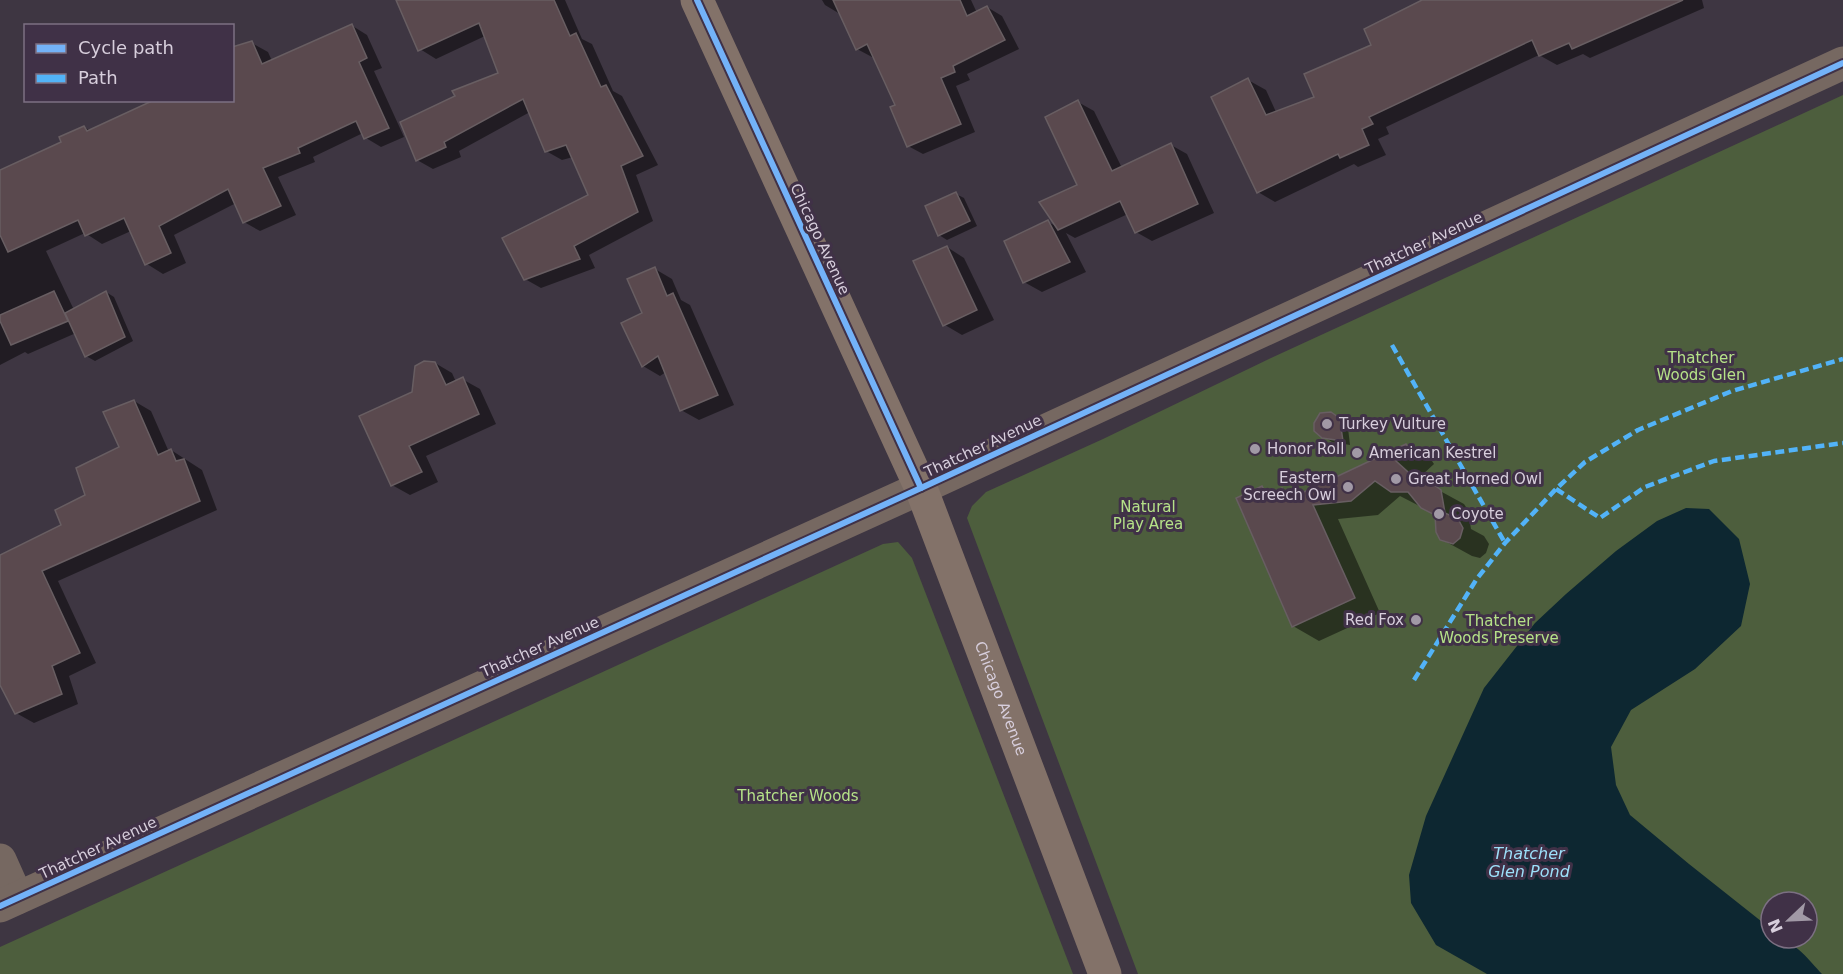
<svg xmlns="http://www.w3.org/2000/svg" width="1843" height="974" viewBox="0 0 1843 974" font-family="'DejaVu Sans',sans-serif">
<rect width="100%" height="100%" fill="#3e3642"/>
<g fill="#4d5e3d" fill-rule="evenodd">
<path d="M 1843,95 L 1843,974 L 1138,974 L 967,518 L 972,506 L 986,492 L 1103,439 L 1271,358 ZM 1771,902 L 1807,902 L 1807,938 L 1771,938 Z"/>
<polygon points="898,542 912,558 1073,974 0,974 0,947 883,544"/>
</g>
<path fill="#0d2731" d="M 1686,508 L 1709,509 L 1739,539 L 1750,584 L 1741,626 L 1695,669 L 1631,710 L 1611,747 L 1616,785 L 1630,815 L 1689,864 L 1771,929 L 1771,938 C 1793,938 1808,959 1822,974 L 1487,974 L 1436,945 L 1411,903 L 1409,875 L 1426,816 L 1484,688 L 1535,623 L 1566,594 L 1616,551 L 1657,521 Z"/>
<g fill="#0007">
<polygon points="397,0 565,0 582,39 592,44 613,91 622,96 658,165 636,175 653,221 589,255 595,268 541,288 525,279 590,195 573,157 562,160 546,151 530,112 459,151 461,157 433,169 417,160 500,74 485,36 436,59 420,49"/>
<polygon points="822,0 971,0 977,13 987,7 1002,16 1019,49 967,74 970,80 956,86 975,132 923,154 908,146 897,106 874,56 872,57 857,49 840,14 825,5"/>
<polygon points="1426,0 1702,0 1704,8 1590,58 1583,54 1557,65 1539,55 1386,127 1389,134 1378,139 1386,155 1358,167 1354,164 1275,202 1258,192 1248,80 1266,90 1276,112 1316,98"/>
<polygon points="351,25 367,35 382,68 374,71 404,137 381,147 366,138 363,133 313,157 315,162 278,177 296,215 260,231 244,222 236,203 174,235 186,263 163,274 147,264 131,231 102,244 85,233 46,251 74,310 106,292 114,297 133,341 95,361 86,356 76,333 28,354 25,352 0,365 0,172 63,142 84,127 91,131 232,100 252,43 268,52 272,61"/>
<polygon points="1078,102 1094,111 1122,168 1171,145 1187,154 1214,213 1152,241 1136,232 1128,214 1075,238 1066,233 1086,272 1042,292 1024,282 1048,222 1058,227 1079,186"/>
<polygon points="956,194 964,198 977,226 947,240 939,235"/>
<polygon points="947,247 964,258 994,320 962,335 945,325"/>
<polygon points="655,269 672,279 681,300 690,305 734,405 699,420 681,410 666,372 660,376 643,366 644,314"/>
<polygon points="435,363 452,373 456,382 462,379 480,389 496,424 426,456 438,482 410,495 392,485 414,393"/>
<polygon points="134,401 151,411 169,452 171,450 202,470 217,510 58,581 96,663 69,676 78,704 34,723 16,713 0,682 0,556 62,526 121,447"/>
<polygon points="1331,413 1343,421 1348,428 1350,445 1332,442 1323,436"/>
<polygon points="1406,446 1432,461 1434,464 1421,476 1431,486 1464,504 1468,510 1471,529 1484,536 1489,544 1486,553 1480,558 1472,556 1441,539 1437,515 1400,496 1378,515 1338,519 1380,613 1319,641 1293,626 1262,488 1273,494 1282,490 1295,498"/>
</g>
<g fill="#5a494e" stroke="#685e62" stroke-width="1.5">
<polygon points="396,0 554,0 570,36 576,33 601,87 606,85 643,156 621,166 638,212 574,246 580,259 524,280 502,238 588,195 566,145 545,152 523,99 444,142 446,147 416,161 400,122 455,96 452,91 498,73 479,23 418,51"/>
<polygon points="833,0 960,0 967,16 987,6 1005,40 953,66 955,72 941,78 961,124 907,147 890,107 895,105 867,44 856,50"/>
<polygon points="1422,0 1683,0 1572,49 1569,43 1539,56 1532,40 1369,117 1373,124 1362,129 1369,145 1340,158 1338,154 1257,193 1211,97 1248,78 1266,115 1314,97 1304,74 1371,45 1364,29"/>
<polygon points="352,24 367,58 359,62 389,128 364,139 356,121 298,148 300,153 263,168 281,206 243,223 228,189 159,226 171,253 145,265 124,218 85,236 78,220 8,252 0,235 0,170 61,142 59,137 84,126 87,131 154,100 232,100 232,47 252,41 262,64"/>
<polygon points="1078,100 1112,171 1171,143 1198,204 1135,233 1120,201 1058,230 1039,202 1077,185 1045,117"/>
<polygon points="956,192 970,221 938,236 925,206"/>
<polygon points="1048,220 1070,262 1023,283 1004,241"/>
<polygon points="947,246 977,310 943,326 913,261"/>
<polygon points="655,267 667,296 673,293 718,395 680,411 658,356 642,367 621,323 642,313 627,279"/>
<polygon points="54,291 68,321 11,345 0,321 0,315"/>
<polygon points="106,291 125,337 85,357 65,313"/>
<polygon points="424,361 435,362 446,385 463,377 479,414 409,446 422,472 391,486 359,416 412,392 415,366"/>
<polygon points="134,400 158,455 171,449 176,461 184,459 200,501 42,571 80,653 52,666 62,694 15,714 0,685 0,555 61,525 55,510 85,495 76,468 119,447 103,412"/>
<polygon points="1331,412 1338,417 1340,421 1343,441 1322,438 1314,431 1314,423 1320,413"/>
<polygon points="1406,444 1409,448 1396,461 1408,472 1412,482 1434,485 1441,490 1445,513 1458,519 1463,528 1460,538 1453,544 1440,540 1436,532 1435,515 1421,508 1408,492 1391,492 1375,481 1351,501 1313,505 1355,598 1292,627 1236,498 1262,486 1267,495 1282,488 1287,500"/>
</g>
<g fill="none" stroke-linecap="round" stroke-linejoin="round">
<g stroke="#766861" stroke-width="33">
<polyline points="921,488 1843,63"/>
<polyline points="0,860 17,898"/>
</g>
<polyline stroke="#766861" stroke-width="33" points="0,906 921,488"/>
<path stroke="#837269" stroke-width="33" id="s1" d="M 697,0 L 921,488 L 1105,974"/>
<g stroke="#52b3f8" stroke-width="4.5" stroke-dasharray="9 4.5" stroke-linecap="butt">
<polyline points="1392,345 1505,543"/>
<polyline points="1556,489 1600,518 1645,487 1714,461 1843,443"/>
<polyline points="1414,680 1476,580 1505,543 1556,489 1585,462 1638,430 1732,391 1843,359"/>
</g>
<defs>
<g id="cycleway">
<polyline points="697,0 921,488"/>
<polyline points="0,906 921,488 1843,63"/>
</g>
</defs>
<use href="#cycleway" stroke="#403147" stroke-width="10"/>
<use href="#cycleway" stroke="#73b2f8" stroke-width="6"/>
</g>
<g fill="#a199a6" stroke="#403147" stroke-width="2">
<circle cx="1327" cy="424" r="6"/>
<circle cx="1255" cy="449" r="6"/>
<circle cx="1357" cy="453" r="6"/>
<circle cx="1396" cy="479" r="6"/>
<circle cx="1348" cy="487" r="6"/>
<circle cx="1439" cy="514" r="6"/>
<circle cx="1416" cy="620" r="6"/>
</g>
<g text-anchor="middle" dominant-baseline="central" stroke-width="6" stroke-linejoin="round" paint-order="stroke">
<g font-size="15" fill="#d7cedc" stroke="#403147">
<text transform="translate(820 239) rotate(65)">Chicago Avenue</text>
<text transform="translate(1424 243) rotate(-25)">Thatcher Avenue</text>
<text transform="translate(983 446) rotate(-25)">Thatcher Avenue</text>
<text transform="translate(540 647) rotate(-24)">Thatcher Avenue</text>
<text stroke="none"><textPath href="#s1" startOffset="762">Chicago Avenue</textPath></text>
<text transform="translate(98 848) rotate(-25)">Thatcher Avenue</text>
</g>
<g font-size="15" fill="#b5e288" stroke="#403147">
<text x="1701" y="358">Thatcher<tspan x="1701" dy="17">Woods Glen</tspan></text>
<text x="1148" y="507">Natural<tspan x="1148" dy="17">Play Area</tspan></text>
<text x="1499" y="621">Thatcher<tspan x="1499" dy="17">Woods Preserve</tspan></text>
<text x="798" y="796">Thatcher Woods</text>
</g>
<g font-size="15" fill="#d7cedc" stroke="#403147" text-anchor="start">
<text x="1339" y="424">Turkey Vulture</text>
<text x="1267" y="449">Honor Roll</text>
<text x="1369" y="453">American Kestrel</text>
<text x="1336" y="478" text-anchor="end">Eastern<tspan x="1336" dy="17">Screech Owl</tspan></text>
<text x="1408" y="479">Great Horned Owl</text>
<text x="1451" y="514">Coyote</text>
<text x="1404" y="620" text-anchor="end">Red Fox</text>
</g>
<g font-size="16" font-style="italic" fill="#9cdff9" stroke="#403147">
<text x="1529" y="853">Thatcher<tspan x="1529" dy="18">Glen Pond</tspan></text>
</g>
</g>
<rect x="24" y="24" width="210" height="78" fill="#403147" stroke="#7c7083" stroke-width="1.5"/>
<rect x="36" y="44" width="30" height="9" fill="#73b2f8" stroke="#7c7083" stroke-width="1.5"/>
<text x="78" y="54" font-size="18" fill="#d7cedc">Cycle path</text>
<rect x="36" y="74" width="30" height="9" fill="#52b3f8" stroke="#7c7083" stroke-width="1.5"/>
<text x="78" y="84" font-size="18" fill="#d7cedc">Path</text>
<g transform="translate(1789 920) rotate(247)"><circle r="28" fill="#403147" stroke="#7c7083" stroke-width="1.5"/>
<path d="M0-4.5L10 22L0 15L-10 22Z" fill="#a199a6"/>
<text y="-9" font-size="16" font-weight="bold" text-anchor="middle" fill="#d7cedc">N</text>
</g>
</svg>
